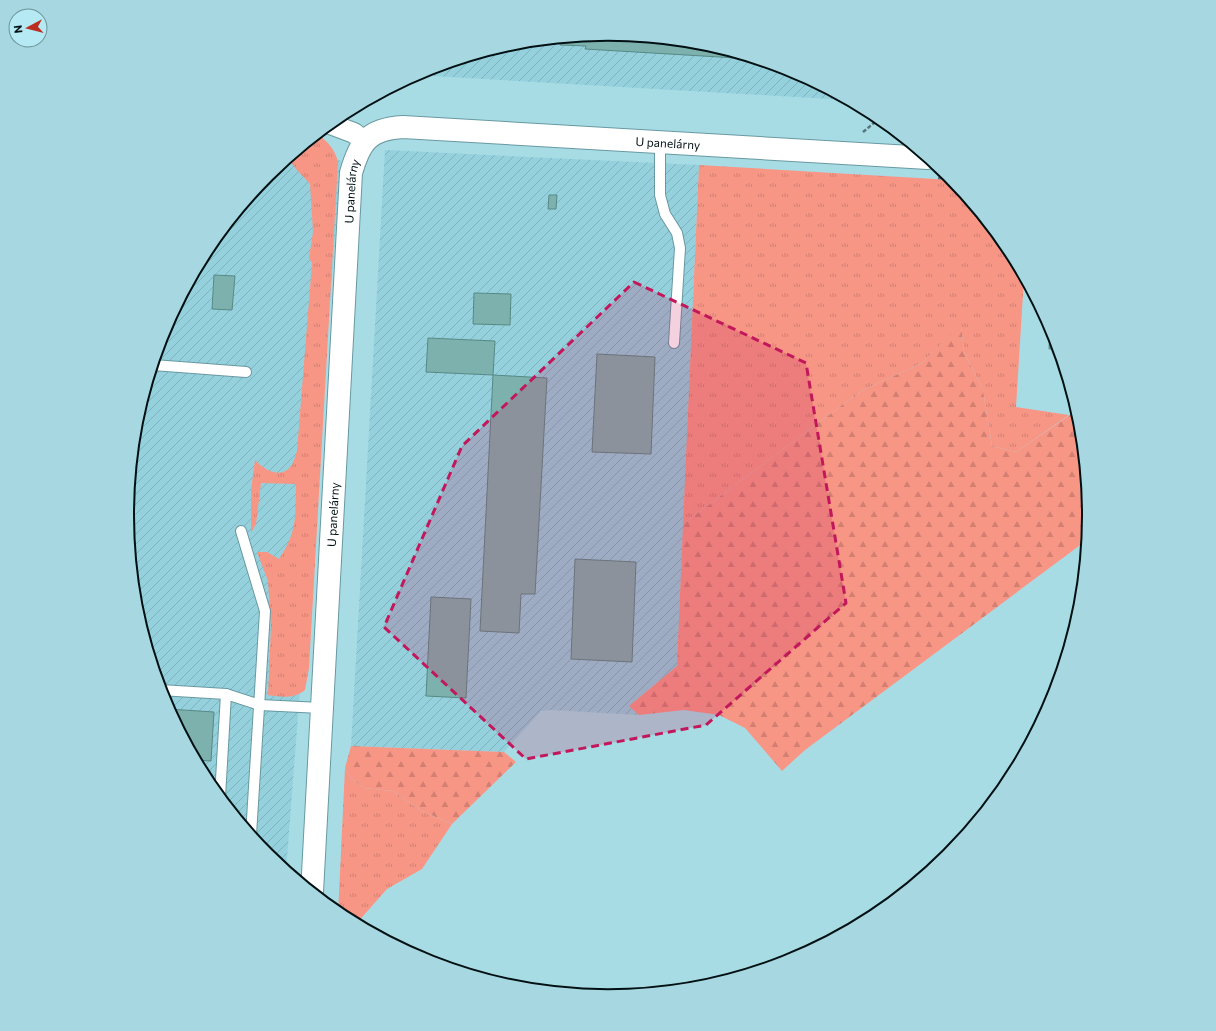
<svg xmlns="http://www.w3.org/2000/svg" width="1216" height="1031" viewBox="0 0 1216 1031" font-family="Commissioner,sans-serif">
<defs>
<pattern id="industrial-furrows" width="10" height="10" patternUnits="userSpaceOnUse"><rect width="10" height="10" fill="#94d1dc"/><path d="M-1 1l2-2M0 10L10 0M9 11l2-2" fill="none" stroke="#7eb2bc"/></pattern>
<pattern id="grass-tufts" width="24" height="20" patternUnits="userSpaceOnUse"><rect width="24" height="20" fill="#f89686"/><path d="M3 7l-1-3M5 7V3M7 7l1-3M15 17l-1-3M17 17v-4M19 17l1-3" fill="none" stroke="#d38073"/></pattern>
<pattern id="forest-firs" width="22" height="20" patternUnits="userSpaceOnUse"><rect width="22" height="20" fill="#f89686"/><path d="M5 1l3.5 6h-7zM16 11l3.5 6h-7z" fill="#d38073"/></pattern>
</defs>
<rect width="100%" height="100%" fill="#a8dce5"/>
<g fill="url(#industrial-furrows)">
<polygon points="608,34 702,43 792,71 847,100 415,75 424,71 514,43"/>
<polygon points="303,146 341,161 286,871 267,856 208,783 163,700 136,609 127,515 136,421 163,331 208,248 268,175"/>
<polygon points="385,150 699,165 677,666 629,706 639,715 551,710 541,711 504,752 351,746"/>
</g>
<g fill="url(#grass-tufts)">
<path d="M 317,134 C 328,141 335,150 338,162 L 309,668 L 305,690 C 294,699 281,697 268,695 L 271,626 L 268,581 L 257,552 L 267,552 L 279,559 C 298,531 295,516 296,484 L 261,483 L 256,524 L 251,533 L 251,490 L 255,460 C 263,469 280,480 291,466 C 294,463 295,456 297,451 L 312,263 L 309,258 L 313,232 L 310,184 L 296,169 L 288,158 Z"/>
<polygon points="699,165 952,180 1008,248 1024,278 1016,407 1069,415 1016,452 992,446 983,390 964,352 961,325 922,363 861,391 683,524"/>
<polygon points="345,768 351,778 364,788 393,791 422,811 452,824 422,869 387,889 356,924 338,914"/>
</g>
<g fill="url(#forest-firs)">
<polygon points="961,324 964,352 983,390 992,446 1016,452 1077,410 1080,422 1089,516 1087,540 805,750 782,771 745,728 719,715 684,710 639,715 629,706 677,666 683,524 861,391 922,363"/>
<polygon points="351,746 504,752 516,762 452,824 422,811 393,791 364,788 351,778 345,768"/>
</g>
<g fill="#7db1ad" stroke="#578986">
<polygon points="608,34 702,43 753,59 585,49 586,46 560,45 561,39"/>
<polygon points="549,195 557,195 556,209 548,209"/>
<polygon points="214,275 235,276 232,310 212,309"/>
<polygon points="474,293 511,294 510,325 473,324"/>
<polygon points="1050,327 1053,331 1058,349 1049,349"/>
<polygon points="428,338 495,341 493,375 426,372"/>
<polygon points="597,354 655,357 651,454 592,452"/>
<polygon points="493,375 547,378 535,594 521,594 519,633 480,631"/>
<polygon points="575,559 636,562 632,662 571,659"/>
<polygon points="431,597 471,599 466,698 426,696"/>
<polygon points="168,709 214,712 211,761 195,760"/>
</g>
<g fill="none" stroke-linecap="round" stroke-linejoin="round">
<defs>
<g id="service">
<polyline points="660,142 660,195 665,214 677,233 680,248 674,343"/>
<polyline points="153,365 246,372"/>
<polyline points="241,531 265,611 251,835"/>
<polyline points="160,690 226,694 260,705 321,708"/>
<polyline points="220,797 226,694"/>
</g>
<polyline id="minor" points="330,124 354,133 364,141"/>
<g id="tertiary">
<path id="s1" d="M 312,892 L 351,173 C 360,141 369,129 403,127 L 928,158"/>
</g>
</defs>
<use href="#service" stroke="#6899a2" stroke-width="12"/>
<use href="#minor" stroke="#6899a2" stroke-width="22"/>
<use href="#tertiary" stroke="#6899a2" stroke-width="24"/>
<g stroke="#54767c" stroke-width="2.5" stroke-dasharray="4 2" stroke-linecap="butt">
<polyline points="863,132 880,118"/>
<polyline points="938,178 952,179"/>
</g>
<use href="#service" stroke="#fff" stroke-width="10"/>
<use href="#minor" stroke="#fff" stroke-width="20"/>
<use href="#tertiary" stroke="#fff" stroke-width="22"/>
</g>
<path fill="#c2185b" fill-opacity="0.2" stroke="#c2185b" stroke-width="3" stroke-dasharray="8 5" stroke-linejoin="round" d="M 634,282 L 806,363 L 846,603 L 706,725 L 526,759 L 384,627 L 462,446 Z"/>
<g text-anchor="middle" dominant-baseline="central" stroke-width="3.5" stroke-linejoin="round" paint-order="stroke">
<g font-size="12" fill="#001013" stroke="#b5e9f3">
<text stroke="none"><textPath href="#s1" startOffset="1062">U panelárny</textPath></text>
<text stroke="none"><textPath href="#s1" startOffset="702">U panelárny</textPath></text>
<text stroke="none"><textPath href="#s1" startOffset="378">U panelárny</textPath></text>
</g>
</g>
<path d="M0 0H1216V1031H0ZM134 515a474 474 0 1 1 948 0a474 474 0 1 1-948 0Z" fill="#a7d8e1" fill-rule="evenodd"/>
<path fill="none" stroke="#001013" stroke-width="2" d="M134 515a474 474 0 1 1 948 0a474 474 0 1 1-948 0Z"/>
<g transform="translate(28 28) rotate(263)"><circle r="19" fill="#b5e9f3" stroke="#6d9299"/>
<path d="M0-3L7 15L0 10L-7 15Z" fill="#bb2e20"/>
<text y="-6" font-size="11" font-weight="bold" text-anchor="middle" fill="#001013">N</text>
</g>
</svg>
